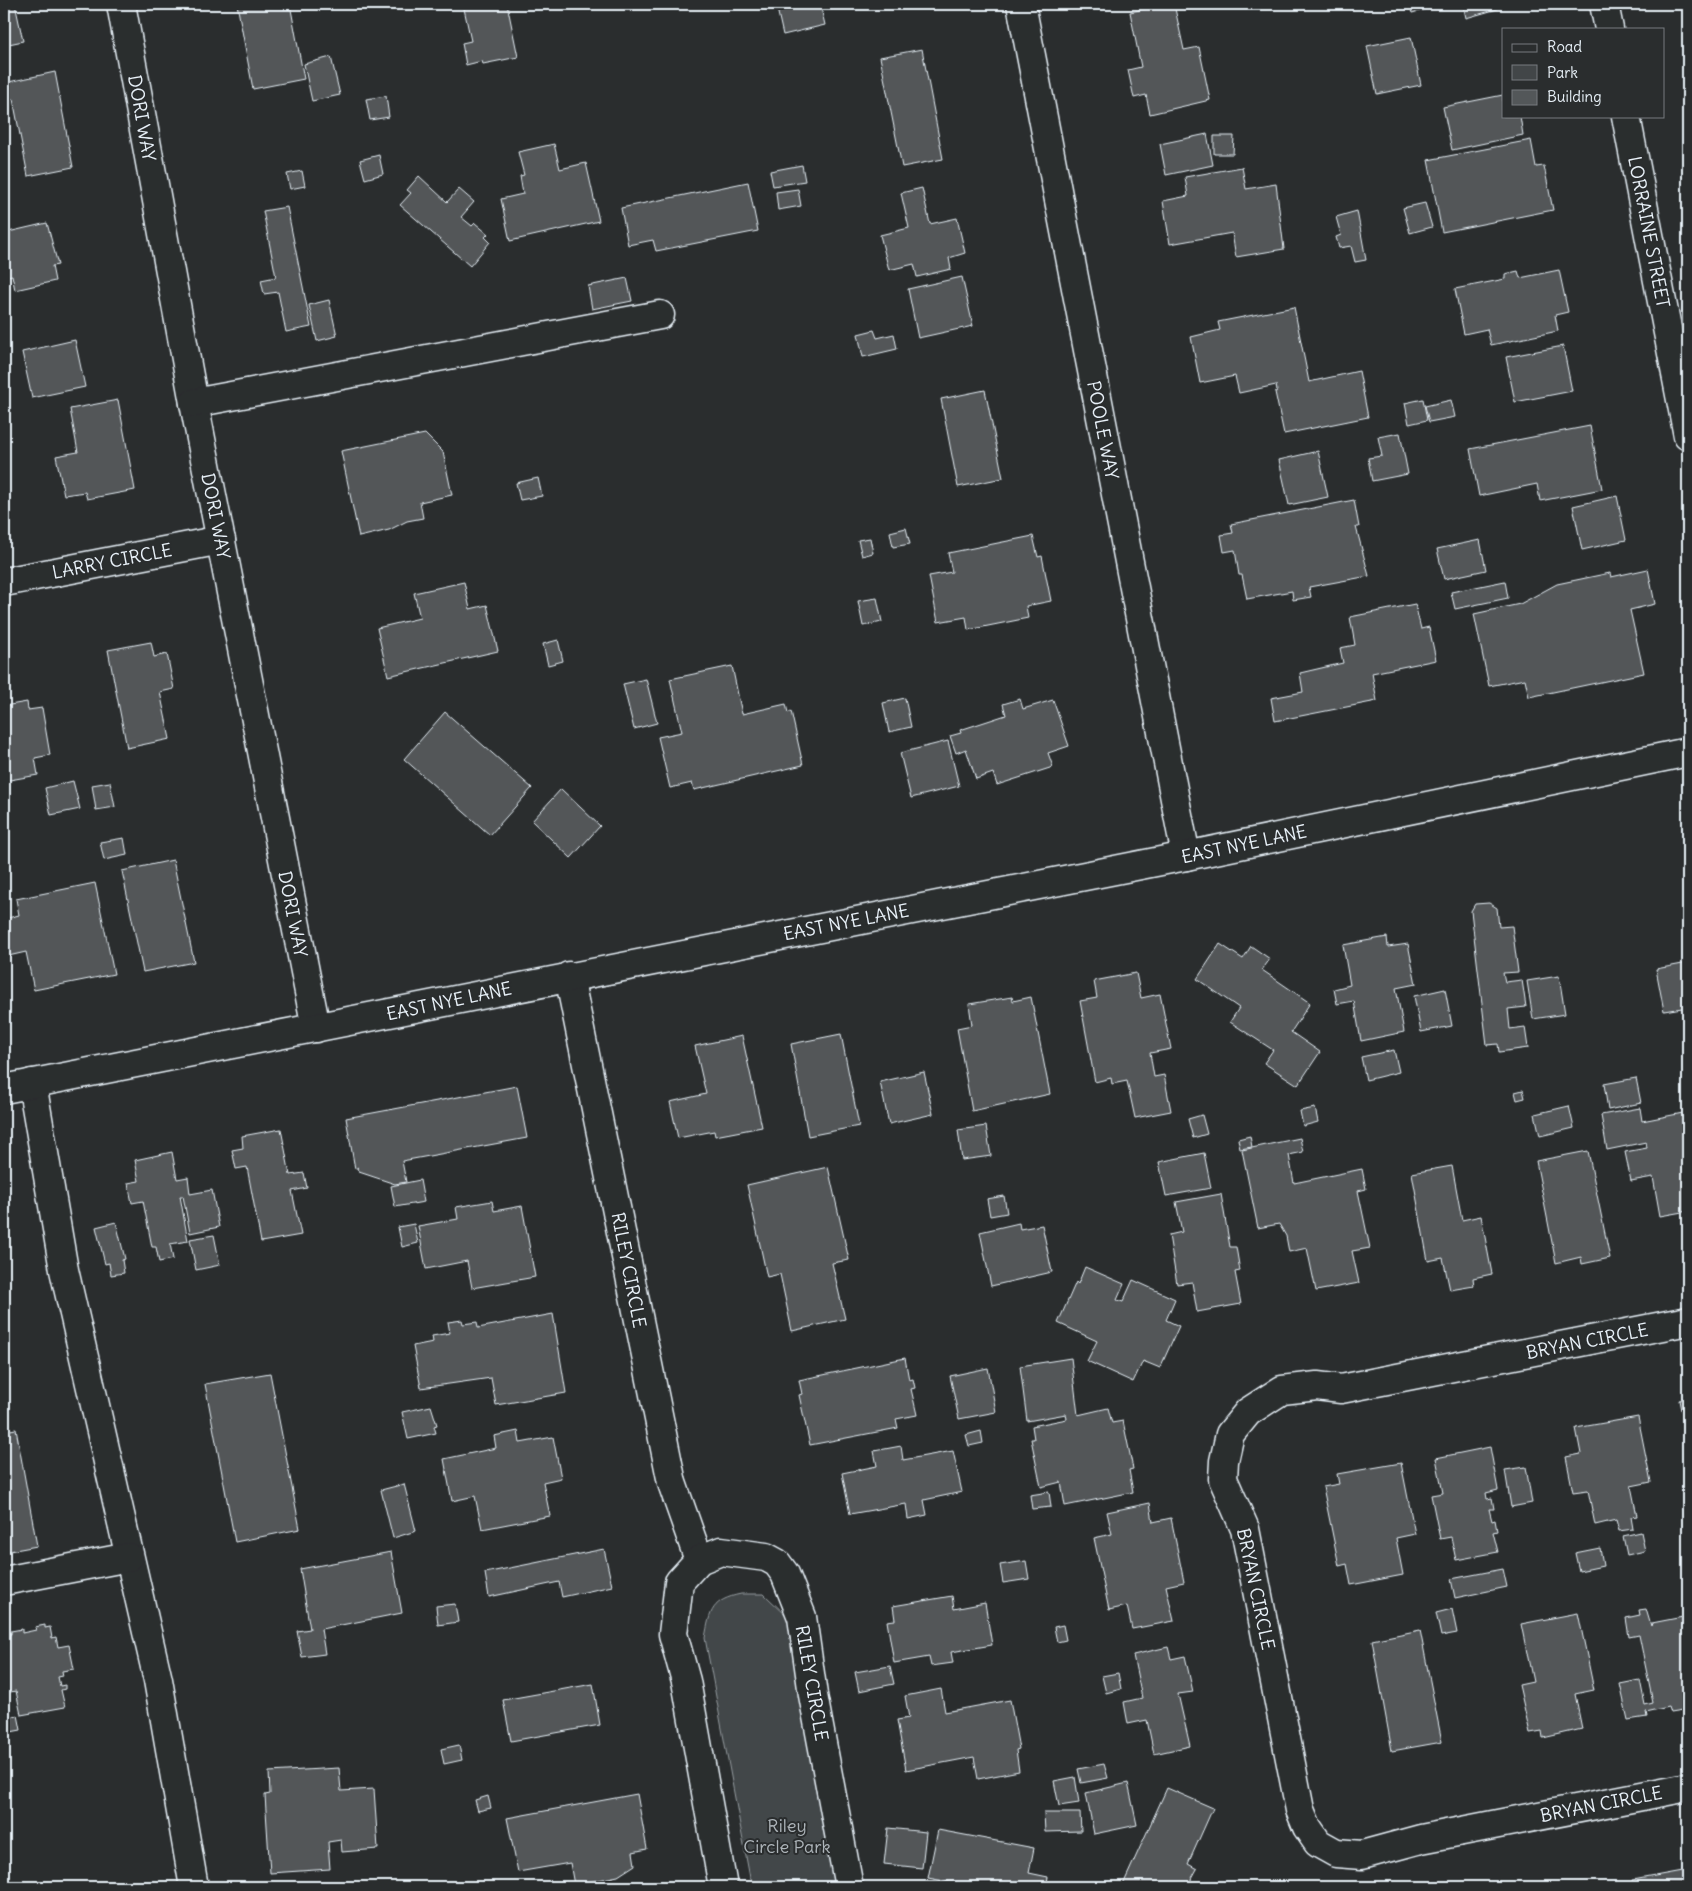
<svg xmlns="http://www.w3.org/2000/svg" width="1692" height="1891" viewBox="0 0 1692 1891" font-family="Delius,sans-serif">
<rect width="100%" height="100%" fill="#2a2d2e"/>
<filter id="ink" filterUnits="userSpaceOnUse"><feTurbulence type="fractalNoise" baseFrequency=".02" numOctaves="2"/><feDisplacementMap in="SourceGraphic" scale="10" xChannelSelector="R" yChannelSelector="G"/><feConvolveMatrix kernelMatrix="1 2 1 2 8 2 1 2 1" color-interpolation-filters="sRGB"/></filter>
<g filter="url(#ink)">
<path fill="#424648" stroke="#959ca0" d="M 741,1594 L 764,1594 L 790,1619 L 839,1869 L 829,1887 L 757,1887 L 750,1878 L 705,1638 C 710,1610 712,1600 741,1594 Z"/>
<g fill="#535759" stroke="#e8f1f8">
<polygon points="4,4 15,4 23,41 4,45"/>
<polygon points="237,4 290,4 304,79 253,89"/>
<polygon points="463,4 507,4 518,57 483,64 482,61 466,65 462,43 471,41"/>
<polygon points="776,4 820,4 825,25 783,35"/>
<polygon points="1168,4 1174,4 1184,50 1199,47 1210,100 1150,114 1146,95 1134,98 1128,70 1141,67 1130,12"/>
<polygon points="1409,4 1446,4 1412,13"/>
<polygon points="1463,4 1500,4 1501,8 1466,18"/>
<polygon points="1411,37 1421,85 1377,94 1367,46"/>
<polygon points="922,49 943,159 902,167 880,57"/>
<polygon points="331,57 340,95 312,101 304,64"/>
<polygon points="55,72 73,167 28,176 13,99 4,101 4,83"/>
<polygon points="1503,95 1503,116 1520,116 1523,135 1452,150 1443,107"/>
<polygon points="386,96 389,117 370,120 366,99"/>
<polygon points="1207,134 1213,165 1166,175 1160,144"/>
<polygon points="1214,136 1234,136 1233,154 1214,154"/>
<polygon points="1531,140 1536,167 1544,166 1553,210 1442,232 1428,160"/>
<polygon points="554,144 560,169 586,163 599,221 510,241 501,199 523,194 520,176 524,175 518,152"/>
<polygon points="379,155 383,174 365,179 360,160"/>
<polygon points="802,165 805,181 773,186 770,171"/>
<polygon points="1242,167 1246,189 1276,184 1284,249 1236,257 1232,233 1170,244 1163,201 1188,196 1185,177"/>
<polygon points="302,171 305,186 290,189 287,174"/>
<polygon points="419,176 447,202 459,189 474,202 461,217 472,226 475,223 488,234 485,237 490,242 470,266 400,205 411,193 407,190"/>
<polygon points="748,182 758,231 656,251 653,240 628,245 621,208"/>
<polygon points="922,188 930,224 957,218 965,253 949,258 951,269 917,277 914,264 889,270 880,235 909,228 901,193"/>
<polygon points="798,189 801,206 778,210 776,192"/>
<polygon points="1425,203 1432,227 1410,233 1403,208"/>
<polygon points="287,207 311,327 286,332 278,292 264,294 261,280 276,277 263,211"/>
<polygon points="1357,211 1366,260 1355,262 1351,246 1339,248 1336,237 1341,235 1336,217"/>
<polygon points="47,223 58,265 52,266 55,281 15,290 12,275 4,277 4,233"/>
<polygon points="1559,270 1568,312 1555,315 1558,331 1491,345 1487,329 1464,334 1455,289 1505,279 1505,274 1518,271 1520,278"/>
<polygon points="962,277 973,326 918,338 908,289"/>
<polygon points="627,278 632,301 592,309 588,286"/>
<polygon points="329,300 337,336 317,341 309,305"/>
<polygon points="1294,307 1309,382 1359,371 1368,417 1284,434 1275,392 1277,391 1276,385 1239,393 1235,376 1200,383 1191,337 1220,330 1218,322"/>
<polygon points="874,330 877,338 894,334 897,349 863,357 858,334"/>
<polygon points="75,340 85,387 32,398 22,352"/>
<polygon points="1563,346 1572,391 1515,402 1506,357"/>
<polygon points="985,390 1003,478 958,487 941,399"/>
<polygon points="1423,399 1427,420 1409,424 1405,403"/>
<polygon points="118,400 135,490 87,499 85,492 64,495 56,456 78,452 70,409"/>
<polygon points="1451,400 1455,417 1429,422 1425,406"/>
<polygon points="1590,426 1602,489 1540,501 1537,484 1479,496 1470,449"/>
<polygon points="1400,433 1408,474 1372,481 1368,458 1382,456 1378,437"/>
<polygon points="425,434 443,452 452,495 420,502 423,518 407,521 389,530 359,537 341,451"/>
<polygon points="1318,451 1328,497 1289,505 1279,460"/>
<polygon points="538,478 542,496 520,500 516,483"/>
<polygon points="1617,496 1626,540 1582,550 1573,506"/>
<polygon points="1354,500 1359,527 1356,527 1369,576 1309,587 1311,597 1293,600 1292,591 1247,599 1242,575 1239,575 1235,550 1224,552 1221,535 1233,533 1231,524"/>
<polygon points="906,528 910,544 893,547 890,532"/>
<polygon points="1033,536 1038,557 1042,556 1051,601 1026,606 1028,618 968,630 966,617 938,622 929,576 952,572 948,553"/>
<polygon points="870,538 873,553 862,556 858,540"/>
<polygon points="1480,540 1486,570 1444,579 1437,549"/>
<polygon points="1648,569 1655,604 1630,610 1644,673 1529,697 1525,679 1489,686 1474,614 1520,604 1557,584 1610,573 1611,577"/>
<polygon points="1505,581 1508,598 1455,609 1451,592"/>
<polygon points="464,582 470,609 487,605 498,651 388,676 377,628 420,618 414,593"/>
<polygon points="877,598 882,622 863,626 858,601"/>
<polygon points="1415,604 1421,629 1429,627 1436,660 1372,673 1377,701 1275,721 1271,698 1303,692 1300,673 1343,663 1340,648 1355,645 1350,617"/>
<polygon points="558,640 563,661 548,665 543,644"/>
<polygon points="151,642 154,657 167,654 174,689 160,692 170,739 127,748 108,650"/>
<polygon points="732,666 742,714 786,704 788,713 791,711 803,765 694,790 692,783 670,788 658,737 682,732 670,679"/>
<polygon points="646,679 657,723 634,729 623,684"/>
<polygon points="905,698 911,727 889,732 883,703"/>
<polygon points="1020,699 1023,709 1053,700 1069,746 1048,753 1053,767 997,785 993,773 976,779 966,749 956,753 950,736 961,733 960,730 1006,715 1003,704"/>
<polygon points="27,702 28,710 42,708 50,755 35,758 38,775 4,781 4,706"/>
<polygon points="445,712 532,788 490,835 404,759"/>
<polygon points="948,741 959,786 911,798 900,753"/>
<polygon points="73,781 80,809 51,815 45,788"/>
<polygon points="110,782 115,807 96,810 92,785"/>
<polygon points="561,789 600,826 571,858 532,821"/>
<polygon points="124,838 127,855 104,860 100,842"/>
<polygon points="173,860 194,962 143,972 122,871"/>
<polygon points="95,883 114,974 34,990 26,952 4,957 4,919 19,915 16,899"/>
<polygon points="1489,903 1497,908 1499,927 1512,926 1518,972 1503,973 1505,982 1522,980 1526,1007 1508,1009 1510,1029 1525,1027 1528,1048 1499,1052 1498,1044 1487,1045 1471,911 1475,904"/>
<polygon points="1387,937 1388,947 1408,944 1416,984 1396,988 1404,1032 1361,1041 1354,1001 1337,1004 1334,989 1350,985 1343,945"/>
<polygon points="1220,944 1243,959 1251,946 1270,959 1262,970 1310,1003 1291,1032 1320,1052 1298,1085 1264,1063 1273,1050 1230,1022 1239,1008 1197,979"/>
<polygon points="1688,963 1688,1007 1664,1011 1656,969"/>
<polygon points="1136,973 1141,998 1160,994 1171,1049 1150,1053 1154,1077 1164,1075 1171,1111 1135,1118 1127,1081 1112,1084 1111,1078 1095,1082 1080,1001 1097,998 1094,981"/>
<polygon points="1559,976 1565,1014 1533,1019 1527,981"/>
<polygon points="1445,989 1452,1026 1421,1032 1414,996"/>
<polygon points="1012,997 1013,1001 1031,997 1050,1094 972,1111 957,1028 972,1025 969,1004"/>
<polygon points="841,1034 859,1126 808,1136 791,1044"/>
<polygon points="742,1036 762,1127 715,1136 714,1131 678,1138 670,1102 706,1094 695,1046"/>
<polygon points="1394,1050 1399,1072 1366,1080 1361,1057"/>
<polygon points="924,1072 933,1114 889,1124 880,1082"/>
<polygon points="1636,1078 1641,1103 1608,1110 1604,1084"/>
<polygon points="517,1086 527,1138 402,1161 406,1182 395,1184 359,1172 358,1167 355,1169 346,1118"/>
<polygon points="1523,1090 1525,1098 1517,1100 1515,1092"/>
<polygon points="1569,1106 1574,1128 1540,1136 1535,1114"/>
<polygon points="1315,1108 1318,1122 1303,1126 1300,1111"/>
<polygon points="1640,1108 1642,1121 1688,1112 1688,1211 1660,1216 1653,1177 1631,1181 1625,1152 1647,1148 1646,1142 1607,1150 1601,1115"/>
<polygon points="1202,1115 1207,1134 1193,1138 1188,1119"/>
<polygon points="986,1126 991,1156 962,1160 958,1130"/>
<polygon points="281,1129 290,1175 304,1173 307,1188 292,1191 301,1235 261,1242 247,1167 236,1169 232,1150 243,1148 242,1136"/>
<polygon points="1250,1136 1252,1147 1240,1149 1238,1139"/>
<polygon points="1300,1138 1303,1152 1289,1155 1294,1183 1362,1169 1366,1189 1358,1191 1370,1248 1352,1251 1359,1283 1316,1291 1307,1248 1289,1252 1286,1236 1279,1224 1258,1228 1242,1150"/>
<polygon points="1588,1151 1610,1258 1582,1264 1581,1257 1556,1263 1536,1161"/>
<polygon points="172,1152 177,1179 188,1177 190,1194 212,1190 219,1227 190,1233 183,1196 180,1196 188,1241 170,1244 173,1259 159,1262 156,1247 152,1247 143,1201 132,1203 128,1183 139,1181 135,1160"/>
<polygon points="1204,1153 1211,1188 1166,1196 1159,1162"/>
<polygon points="1452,1166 1462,1220 1481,1216 1492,1274 1473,1278 1474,1286 1450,1290 1443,1258 1428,1261 1412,1173"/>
<polygon points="828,1167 849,1260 832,1263 845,1319 792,1331 780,1274 767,1277 747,1185"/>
<polygon points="420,1180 424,1202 395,1207 391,1186"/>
<polygon points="1221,1194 1230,1247 1236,1247 1240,1271 1235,1272 1241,1304 1197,1312 1192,1282 1177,1284 1169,1235 1182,1232 1176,1202"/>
<polygon points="1004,1196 1007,1213 990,1216 987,1199"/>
<polygon points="492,1201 494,1211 522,1206 535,1277 472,1288 467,1261 426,1269 418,1226 458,1219 456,1207"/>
<polygon points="116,1222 125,1259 122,1260 124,1273 111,1275 109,1263 105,1264 96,1227"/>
<polygon points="1019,1223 1020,1229 1042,1225 1052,1272 991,1286 980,1232"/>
<polygon points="414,1224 418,1243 402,1247 398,1227"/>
<polygon points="214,1235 220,1265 196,1270 190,1239"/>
<polygon points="1085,1267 1124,1284 1117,1300 1123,1302 1133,1280 1175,1299 1166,1320 1179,1326 1160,1368 1143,1361 1133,1382 1087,1361 1097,1341 1058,1323 1076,1282 1078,1284"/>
<polygon points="553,1314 566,1393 496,1405 491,1378 421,1388 413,1346 433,1342 432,1336 450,1333 448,1322 462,1320 463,1324 477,1322 478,1328"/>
<polygon points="905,1358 909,1380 913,1379 915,1388 911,1389 917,1415 896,1419 898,1428 810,1445 799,1395 802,1394 799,1380"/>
<polygon points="1071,1358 1078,1415 1108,1408 1112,1423 1123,1421 1133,1469 1129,1470 1133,1492 1065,1506 1061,1482 1041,1487 1031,1439 1034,1439 1032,1426 1067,1419 1066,1414 1027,1421 1020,1366"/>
<polygon points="988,1368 996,1412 959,1419 950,1376"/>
<polygon points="270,1373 300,1529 235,1542 205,1384"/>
<polygon points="1688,1398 1688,1445 1679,1400"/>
<polygon points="431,1406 437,1425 434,1426 436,1433 408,1439 402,1412"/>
<polygon points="1638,1417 1651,1482 1631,1486 1637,1516 1631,1517 1633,1529 1619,1531 1616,1520 1595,1525 1588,1490 1573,1492 1566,1457 1581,1454 1576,1428"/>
<polygon points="16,1429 37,1546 4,1552 4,1512 6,1511 4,1502 4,1431"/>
<polygon points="518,1431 520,1443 553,1437 561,1478 543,1482 550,1516 482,1529 475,1496 452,1501 444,1459 496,1448 494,1436"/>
<polygon points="981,1431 983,1443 969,1446 966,1435"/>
<polygon points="901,1446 903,1460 953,1451 962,1492 924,1500 927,1515 908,1519 906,1504 850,1514 842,1473 877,1466 874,1451"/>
<polygon points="1490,1447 1498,1490 1486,1493 1487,1499 1492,1498 1494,1509 1489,1509 1492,1521 1495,1520 1497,1531 1493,1532 1498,1552 1456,1560 1451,1537 1440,1539 1431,1495 1443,1493 1436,1458"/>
<polygon points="1401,1463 1415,1534 1396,1538 1403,1575 1351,1585 1347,1564 1339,1566 1323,1487 1339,1484 1337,1474"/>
<polygon points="1526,1467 1532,1503 1511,1507 1505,1470"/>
<polygon points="404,1484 416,1531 393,1538 381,1490"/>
<polygon points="1049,1492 1051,1507 1032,1509 1030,1495"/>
<polygon points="1150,1503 1153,1522 1171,1518 1184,1582 1166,1586 1174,1621 1132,1629 1127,1606 1109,1610 1094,1538 1112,1534 1107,1512"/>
<polygon points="1641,1532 1645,1551 1627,1555 1623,1536"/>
<polygon points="1600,1548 1603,1566 1579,1571 1575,1553"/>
<polygon points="604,1549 612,1586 562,1597 559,1582 489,1597 485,1573"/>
<polygon points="391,1552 402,1613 321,1629 325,1654 302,1657 297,1631 310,1629 300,1569"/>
<polygon points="1026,1561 1029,1579 1003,1583 1000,1565"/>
<polygon points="1503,1569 1507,1587 1455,1598 1451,1579"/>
<polygon points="952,1596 954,1609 985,1603 992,1645 951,1652 953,1663 931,1666 929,1657 894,1663 887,1621 895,1620 893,1606"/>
<polygon points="455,1604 458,1622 438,1625 436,1606"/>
<polygon points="1452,1609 1457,1633 1441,1636 1436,1613"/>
<polygon points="1646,1609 1651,1626 1652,1623 1688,1616 1688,1710 1670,1713 1668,1707 1646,1712 1647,1717 1628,1720 1620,1684 1640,1680 1645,1705 1653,1703 1639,1635 1629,1637 1626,1618 1640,1615 1639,1610"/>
<polygon points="1578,1613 1594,1690 1575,1694 1582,1729 1543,1738 1542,1731 1530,1733 1519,1685 1533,1682 1521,1624"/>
<polygon points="45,1625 45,1628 50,1627 52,1638 56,1637 58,1647 69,1645 74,1669 62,1671 63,1676 58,1677 60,1686 65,1685 65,1689 61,1690 65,1707 21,1715 16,1691 4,1693 4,1641 7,1641 6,1635 11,1634 11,1631 22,1629 22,1633 36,1630 35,1627"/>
<polygon points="1063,1625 1066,1640 1057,1642 1054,1627"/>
<polygon points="1420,1630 1442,1742 1392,1751 1372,1640"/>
<polygon points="1168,1647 1171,1659 1185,1656 1193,1692 1178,1694 1190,1746 1154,1754 1147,1720 1128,1724 1124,1702 1142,1698 1133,1655"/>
<polygon points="890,1666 894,1684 859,1691 855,1672"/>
<polygon points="1118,1673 1121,1689 1106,1693 1102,1676"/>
<polygon points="593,1684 600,1725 511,1741 503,1700"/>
<polygon points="941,1689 945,1712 1010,1700 1019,1749 1016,1750 1019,1771 978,1779 974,1757 906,1770 897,1720 909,1718 905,1696"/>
<polygon points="18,1715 21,1730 5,1733 4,1718"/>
<polygon points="459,1745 462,1760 444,1764 441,1749"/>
<polygon points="1104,1764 1108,1778 1081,1783 1078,1769"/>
<polygon points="339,1768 341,1791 374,1789 378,1849 342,1852 341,1840 328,1842 330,1869 270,1873 265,1795 270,1794 269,1772"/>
<polygon points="1075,1777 1079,1803 1059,1806 1054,1781"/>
<polygon points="1128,1783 1137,1825 1094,1834 1086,1793"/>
<polygon points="1167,1788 1213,1808 1188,1864 1197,1869 1187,1887 1179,1884 1177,1887 1122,1887"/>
<polygon points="637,1794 647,1849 633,1852 635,1865 618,1876 574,1885 570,1863 518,1872 507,1818"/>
<polygon points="488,1796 491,1808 478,1811 475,1800"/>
<polygon points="1044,1813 1080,1813 1081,1831 1045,1832"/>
<polygon points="888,1828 926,1832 922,1868 884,1864"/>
<polygon points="938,1830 1034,1848 1029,1873 1048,1877 1046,1887 976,1887 928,1878"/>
<polygon points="1682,1871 1686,1887 1634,1887 1633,1880"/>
</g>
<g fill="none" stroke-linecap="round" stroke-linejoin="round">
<defs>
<g id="minor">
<polyline points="121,4 194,403 316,1028"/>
<polyline points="1021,4 1186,856"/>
<polyline points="1604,4 1609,29"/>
<polyline points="1626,116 1688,436"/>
<polyline points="194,403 660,315"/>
<polyline points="4,582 221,540"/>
<polyline points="569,976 672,1483 699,1560"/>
<polyline points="32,1083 64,1270 158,1680 194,1887"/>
<polyline points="4,1089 1186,856 1688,752"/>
<polyline points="1688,1321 1341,1389 1317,1386 1282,1390 1248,1412 1230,1434 1224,1461 1223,1479 1245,1529 1300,1810 1307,1827 1318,1843 1336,1853 1362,1855 1421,1839 1688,1787"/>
<polyline points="4,1581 129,1557"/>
<polyline points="723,1887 686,1681 673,1634 679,1582 699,1560 721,1551 766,1557 777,1563 785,1574 802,1617 813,1695 849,1887"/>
</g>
</defs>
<use href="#minor" stroke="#e8f1f8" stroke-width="31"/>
<use href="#minor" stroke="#2a2d2e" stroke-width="28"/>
</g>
</g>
<g text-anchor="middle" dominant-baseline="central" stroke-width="4" stroke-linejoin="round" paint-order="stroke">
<g font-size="18" fill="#e8f1f8" stroke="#2a2d2e">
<text transform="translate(142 118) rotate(80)">DORI WAY</text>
<text transform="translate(1649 232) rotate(79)">LORRAINE STREET</text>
<text transform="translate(1103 430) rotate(79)">POOLE WAY</text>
<text transform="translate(216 516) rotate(79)">DORI WAY</text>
<text transform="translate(112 561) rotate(-11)">LARRY CIRCLE</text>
<text transform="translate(1244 844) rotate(-12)">EAST NYE LANE</text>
<text transform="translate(293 914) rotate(79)">DORI WAY</text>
<text transform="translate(846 922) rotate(-11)">EAST NYE LANE</text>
<text transform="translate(449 1001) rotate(-12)">EAST NYE LANE</text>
<text transform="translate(629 1270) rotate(79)">RILEY CIRCLE</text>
<text transform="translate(1587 1341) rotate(-11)">BRYAN CIRCLE</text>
<text transform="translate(1256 1589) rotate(78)">BRYAN CIRCLE</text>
<text transform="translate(812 1683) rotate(80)">RILEY CIRCLE</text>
<text transform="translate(1601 1804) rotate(-11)">BRYAN CIRCLE</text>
</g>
<g font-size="18" fill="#aeb5ba" stroke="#2a2d2e">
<text x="787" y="1825">Riley<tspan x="787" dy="21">Circle Park</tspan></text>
</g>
</g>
<rect width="1692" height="1891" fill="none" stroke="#2a2d2e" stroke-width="20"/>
<rect x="10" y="10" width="1672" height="1871" fill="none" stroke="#e8f1f8" stroke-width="2" filter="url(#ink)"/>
<rect x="1502" y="28" width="162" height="90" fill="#2a2d2e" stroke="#767b7f"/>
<rect x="1512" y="44" width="25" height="8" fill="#2a2d2e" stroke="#767b7f"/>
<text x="1547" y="52" font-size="15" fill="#e8f1f8">Road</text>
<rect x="1512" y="65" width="25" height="15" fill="#424648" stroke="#767b7f"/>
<text x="1547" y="78" font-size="15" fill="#e8f1f8">Park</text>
<rect x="1512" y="90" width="25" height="15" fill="#535759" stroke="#767b7f"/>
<text x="1547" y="102" font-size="15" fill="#e8f1f8">Building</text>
</svg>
